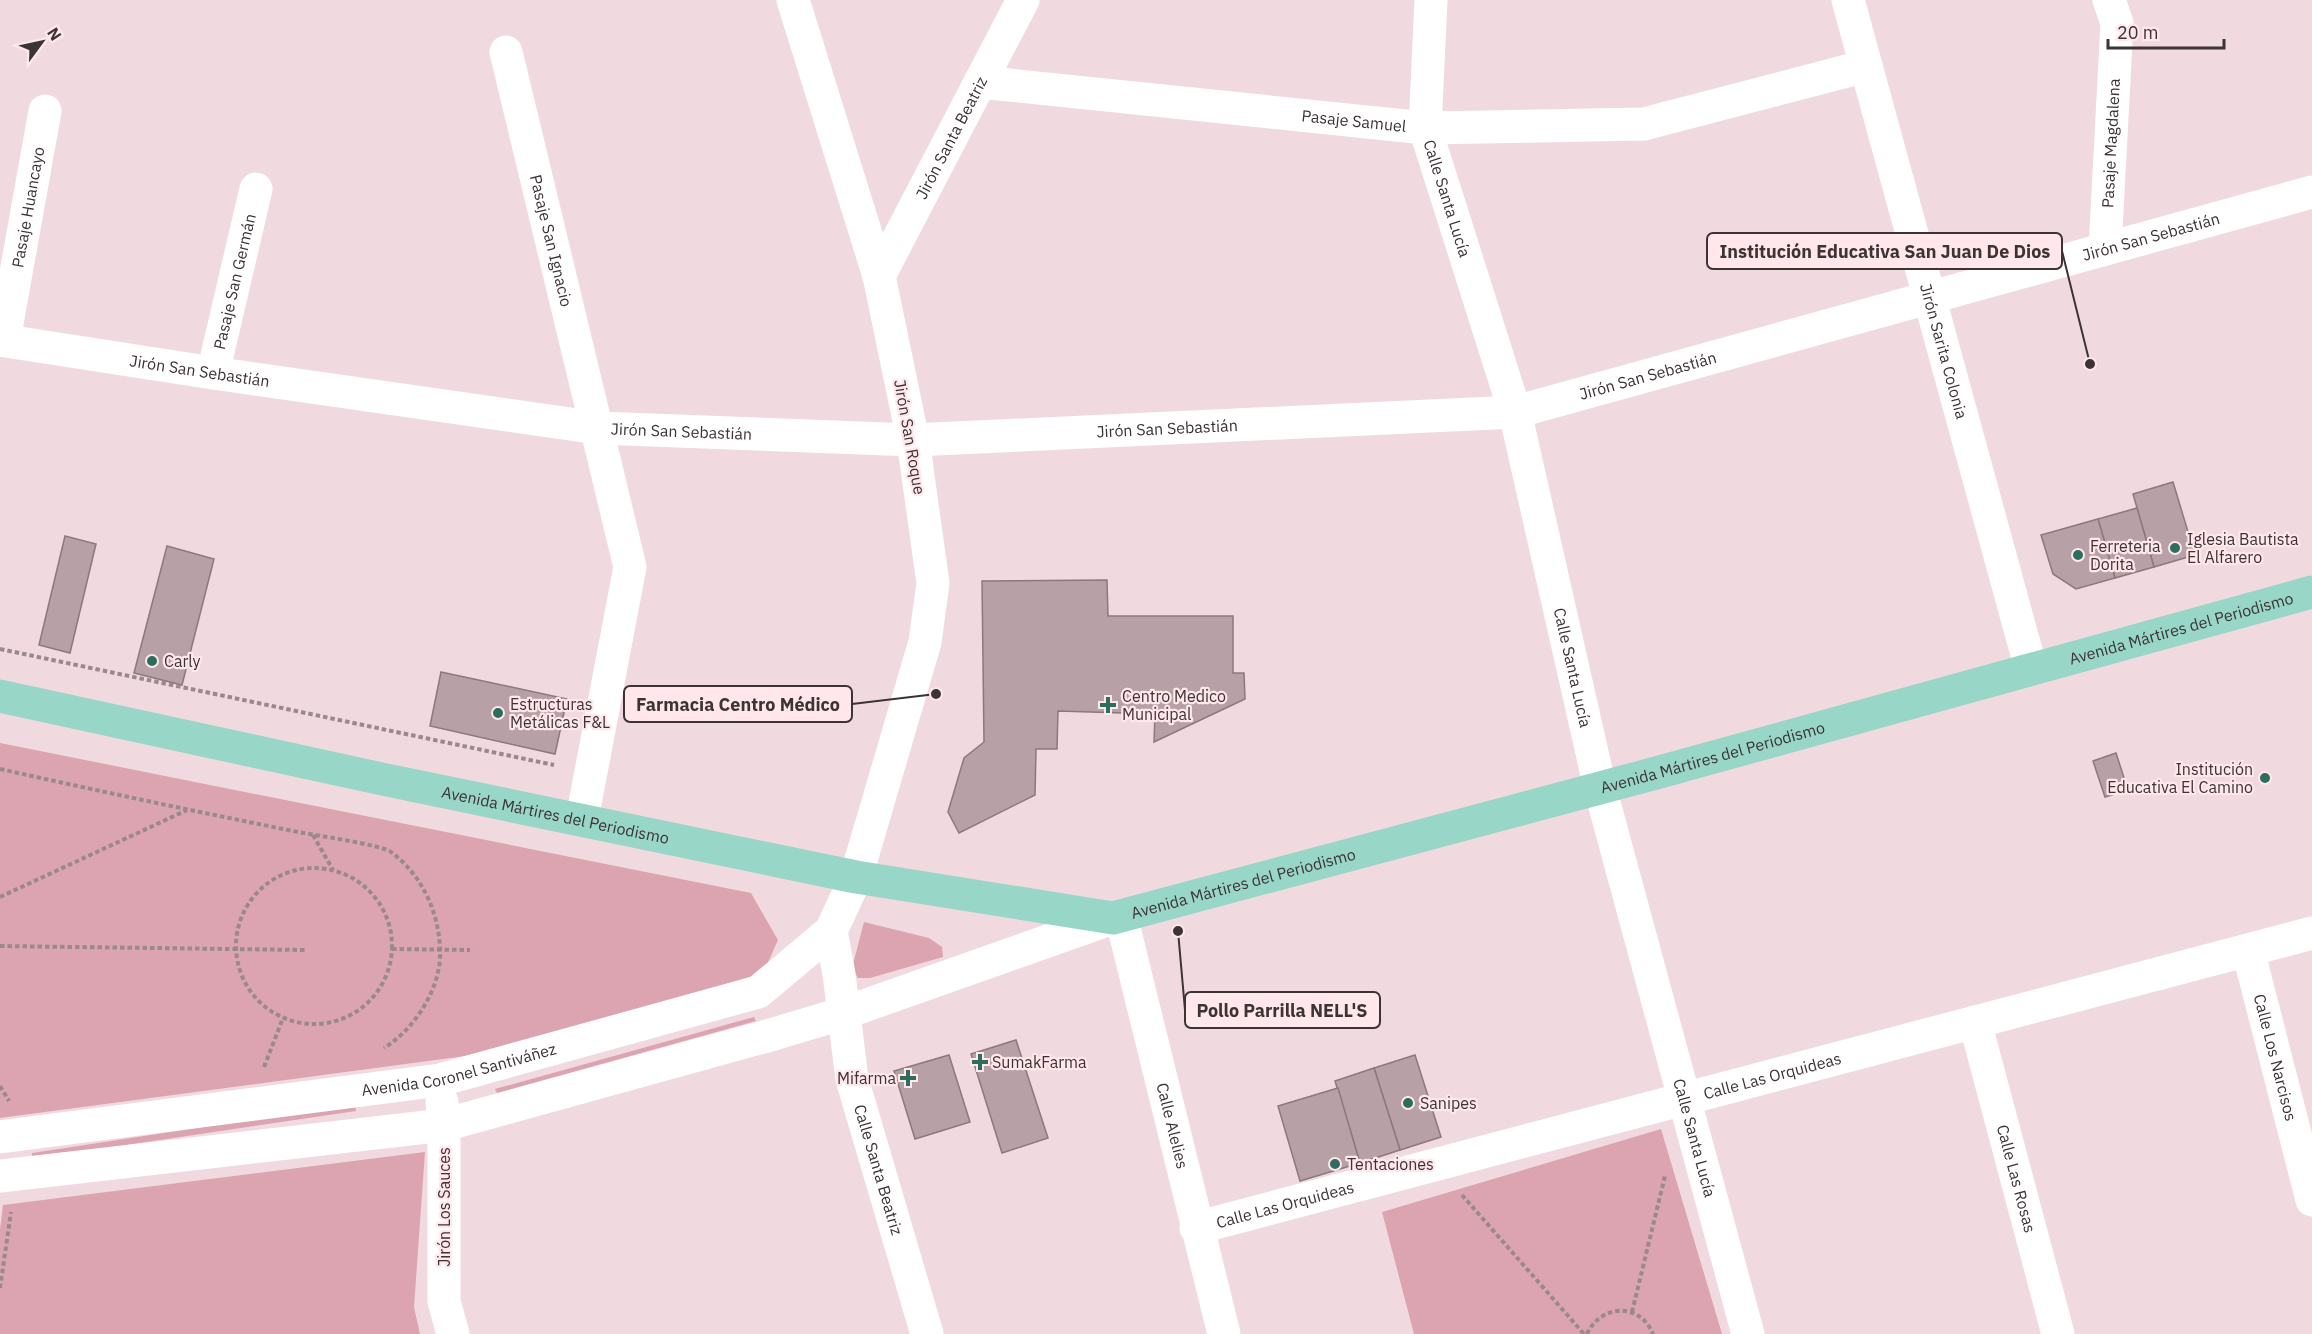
<svg xmlns="http://www.w3.org/2000/svg" width="2312" height="1334" viewBox="0 0 2312 1334" font-family="'IBM Plex Sans',sans-serif">
<rect width="100%" height="100%" fill="#f1dadf"/>
<g fill="#dca4b1">
<polygon points="0,743 751,893 778,940 761,978 473,1055 0,1118"/>
<polygon points="864,922 929,938 942,947 943,957 870,978 858,978 852,968"/>
<polygon points="754,1017 756,1021 497,1093 495,1089"/>
<polygon points="355,1104 356,1111 32,1159 32,1153"/>
<polygon points="1661,1129 1722,1334 1414,1334 1382,1212"/>
<polygon points="425,1152 414,1307 420,1334 0,1334 0,1229 3,1205"/>
</g>
<g fill="#b7a1a6" stroke="#8d787c" stroke-width="1.5">
<polygon points="2173,482 2195,555 2154,567 2133,494"/>
<polygon points="2137,508 2154,567 2115,578 2098,519"/>
<polygon points="2098,519 2115,578 2076,589 2053,574 2041,535"/>
<polygon points="65,536 96,544 70,653 39,645"/>
<polygon points="167,546 214,559 182,685 134,673"/>
<polygon points="1107,580 1108,616 1233,616 1233,673 1244,673 1245,699 1154,742 1155,714 1058,711 1057,749 1036,749 1035,795 959,833 948,812 964,758 984,742 982,581"/>
<polygon points="441,672 567,699 555,754 430,726"/>
<polygon points="2116,753 2128,790 2105,797 2093,761"/>
<polygon points="1016,1040 1048,1138 1002,1153 971,1054"/>
<polygon points="949,1055 970,1122 915,1139 894,1071"/>
<polygon points="1415,1055 1441,1137 1400,1150 1374,1068"/>
<polygon points="1374,1068 1400,1150 1360,1163 1335,1081"/>
<polygon points="1338,1088 1360,1163 1300,1181 1278,1106"/>
</g>
<g fill="none" stroke-linecap="round" stroke-linejoin="round">
<g stroke="#99898d" stroke-width="4" stroke-dasharray="4.5 3" stroke-linecap="butt">
<polyline points="0,649 554,765"/>
<path d="M 0,769 C 99,791 198,812 298,832 C 314,835 382,845 391,852 C 422,875 439,912 440,950 C 442,987 415,1029 384,1048"/>
<polyline points="313,835 333,870"/>
<circle cx="314" cy="946" r="78"/>
<polyline points="0,897 187,810"/>
<polyline points="0,946 305,950"/>
<polyline points="392,949 470,950"/>
<polyline points="264,1067 283,1018"/>
<polyline points="0,1086 9,1101"/>
<polyline points="1462,1195 1584,1334"/>
<polyline points="0,1288 11,1212"/>
<polyline points="1632,1312 1665,1176"/>
<path d="M 1587,1334 C 1601,1304 1640,1302 1653,1334"/>
</g>
<g stroke="#fff" stroke-width="33">
<path id="s1" d="M 1431,0 L 1425,128 L 1515,412 L 1600,788 L 1748,1334"/>
<path id="s2" d="M 1848,0 L 2031,669"/>
<path id="s3" d="M 506,52 L 630,567 L 582,819"/>
<path id="s4" d="M 980,82 L 1425,128 L 1644,124 L 1866,66"/>
<path id="s5" d="M 2105,249 L 2117,23 L 2109,0"/>
<path id="s6" d="M 879,276 L 1023,0"/>
<path id="s7" d="M 0,340 L 213,373 L 598,428 L 913,440 L 1515,412 L 2312,192"/>
<path id="s8" d="M 4,340 L 45,111"/>
<path id="s9" d="M 213,373 L 256,189"/>
<path id="s10" d="M 1121,916 L 1224,1334"/>
<path id="s11" d="M 831,931 L 839,974 L 852,1079 L 927,1334"/>
<path id="s12" d="M 2248,950 L 2312,1200"/>
<path id="s13" d="M 1975,1022 L 2058,1334"/>
<polyline points="442,1102 444,1125 444,1301 453,1334"/>
<path id="s14" d="M 0,1137 L 440,1080 L 758,992 L 831,931 L 856,877 L 925,642 L 933,583 L 913,440 L 879,276 L 793,0"/>
<polyline points="0,1176 444,1125 774,1034 844,1013 1113,918"/>
<path id="s15" d="M 1196,1228 L 2312,933"/>
</g>
<path stroke="#98d6c7" stroke-width="33" id="s16" d="M 0,696 L 382,779 L 856,877 L 1113,918 L 1656,773 L 2312,592"/>
</g>
<g fill="#2c6d5d" stroke="#ffe7ec" stroke-width="2">
<circle cx="2175" cy="548" r="6"/>
<circle cx="2078" cy="555" r="6"/>
<circle cx="152" cy="661" r="6"/>
<path d="M1105 696h6v6h6v6h-6v6h-6v-6h-6v-6h6z"/>
<circle cx="498" cy="713" r="6"/>
<circle cx="2265" cy="778" r="6"/>
<path d="M977 1053h6v6h6v6h-6v6h-6v-6h-6v-6h6z"/>
<path d="M905 1069h6v6h6v6h-6v6h-6v-6h-6v-6h6z"/>
<circle cx="1408" cy="1103" r="6"/>
<circle cx="1335" cy="1164" r="6"/>
</g>
<g text-anchor="middle" dominant-baseline="central" stroke-width="4.5" stroke-linejoin="round" paint-order="stroke">
<g font-size="16" fill="#3c3335" stroke="#ffe7ec">
<text stroke="none"><textPath href="#s4" startOffset="376">Pasaje Samuel</textPath></text>
<text stroke="none"><textPath href="#s6" startOffset="156">Jirón Santa Beatriz</textPath></text>
<text stroke="none"><textPath href="#s5" startOffset="106">Pasaje Magdalena</textPath></text>
<text stroke="none"><textPath href="#s1" startOffset="202">Calle Santa Lucía</textPath></text>
<text stroke="none"><textPath href="#s8" startOffset="135">Pasaje Huancayo</textPath></text>
<text stroke="none"><textPath href="#s7" startOffset="2182">Jirón San Sebastián</textPath></text>
<text stroke="none"><textPath href="#s3" startOffset="194">Pasaje San Ignacio</textPath></text>
<text stroke="none"><textPath href="#s9" startOffset="94">Pasaje San Germán</textPath></text>
<text stroke="none"><textPath href="#s2" startOffset="364">Jirón Sarita Colonia</textPath></text>
<text stroke="none"><textPath href="#s7" startOffset="202">Jirón San Sebastián</textPath></text>
<text stroke="none"><textPath href="#s7" startOffset="1660">Jirón San Sebastián</textPath></text>
<text stroke="none"><textPath href="#s7" startOffset="1174">Jirón San Sebastián</textPath></text>
<text stroke="none"><textPath href="#s7" startOffset="688">Jirón San Sebastián</textPath></text>
<text transform="translate(910 437) rotate(80)">Jirón San Roque</text>
<text stroke="none"><textPath href="#s16" startOffset="2242">Avenida Mártires del Periodismo</textPath></text>
<text stroke="none"><textPath href="#s1" startOffset="688">Calle Santa Lucía</textPath></text>
<text stroke="none"><textPath href="#s16" startOffset="1756">Avenida Mártires del Periodismo</textPath></text>
<text stroke="none"><textPath href="#s16" startOffset="568">Avenida Mártires del Periodismo</textPath></text>
<text stroke="none"><textPath href="#s16" startOffset="1270">Avenida Mártires del Periodismo</textPath></text>
<text stroke="none"><textPath href="#s12" startOffset="111">Calle Los Narcisos</textPath></text>
<text stroke="none"><textPath href="#s14" startOffset="464">Avenida Coronel Santiváñez</textPath></text>
<text stroke="none"><textPath href="#s15" startOffset="596">Calle Las Orquideas</textPath></text>
<text stroke="none"><textPath href="#s10" startOffset="216">Calle Alelies</textPath></text>
<text stroke="none"><textPath href="#s1" startOffset="1174">Calle Santa Lucía</textPath></text>
<text stroke="none"><textPath href="#s11" startOffset="244">Calle Santa Beatriz</textPath></text>
<text stroke="none"><textPath href="#s13" startOffset="162">Calle Las Rosas</textPath></text>
<text stroke="none"><textPath href="#s15" startOffset="92">Calle Las Orquideas</textPath></text>
<text transform="translate(444 1207) rotate(-90)">Jirón Los Sauces</text>
</g>
<g font-size="16" fill="#3c3335" stroke="#ffe7ec" text-anchor="start">
<text x="2187" y="539">Iglesia Bautista<tspan x="2187" dy="18">El Alfarero</tspan></text>
<text x="2090" y="546">Ferreteria<tspan x="2090" dy="18">Dorita</tspan></text>
<text x="164" y="661">Carly</text>
<text x="1122" y="696">Centro Medico<tspan x="1122" dy="18">Municipal</tspan></text>
<text x="510" y="704">Estructuras<tspan x="510" dy="18">Metálicas F&amp;L</tspan></text>
<text x="2253" y="769" text-anchor="end">Institución<tspan x="2253" dy="18">Educativa El Camino</tspan></text>
<text x="992" y="1062">SumakFarma</text>
<text x="896" y="1078" text-anchor="end">Mifarma</text>
<text x="1420" y="1103">Sanipes</text>
<text x="1347" y="1164">Tentaciones</text>
</g>
</g>
<path fill="none" stroke="#3c3335" stroke-width="2" d="M2090 364L2062 251M936 694L852 704M1178 931L1185 1010"/>
<g fill="#3c3335" stroke="#ffe7ec" stroke-width="2">
<circle cx="2090" cy="364" r="6"/>
<circle cx="936" cy="694" r="6"/>
<circle cx="1178" cy="931" r="6"/>
</g>
<g fill="#ffe7ec" stroke="#3c3335" stroke-width="2">
<rect x="1707" y="233" width="355" height="36" rx="6"/>
<rect x="624" y="686" width="228" height="36" rx="6"/>
<rect x="1185" y="992" width="195" height="36" rx="6"/>
</g>
<g font-size="18" text-anchor="middle" font-weight="bold" fill="#3c3335">
<text x="1885" y="258">Institución Educativa San Juan De Dios</text>
<text x="738" y="711">Farmacia Centro Médico</text>
<text x="1282" y="1017">Pollo Parrilla NELL'S</text>
</g>
<g transform="translate(42 42) rotate(57)" stroke="#ffe7ec" stroke-width="4.5" paint-order="stroke">
<path d="M0-4.5L10 22L0 15L-10 22Z" fill="#3c3335"/>
<text y="-9" font-size="16" font-weight="bold" text-anchor="middle" fill="#3c3335">N</text>
</g>
<path d="M2108 39v9h116v-9" fill="none" stroke="#3c3335" stroke-width="3"/>
<text x="2117" y="39" font-size="18" fill="#3c3335" stroke="#ffe7ec" stroke-width="4.5" paint-order="stroke">20 m</text>
</svg>
